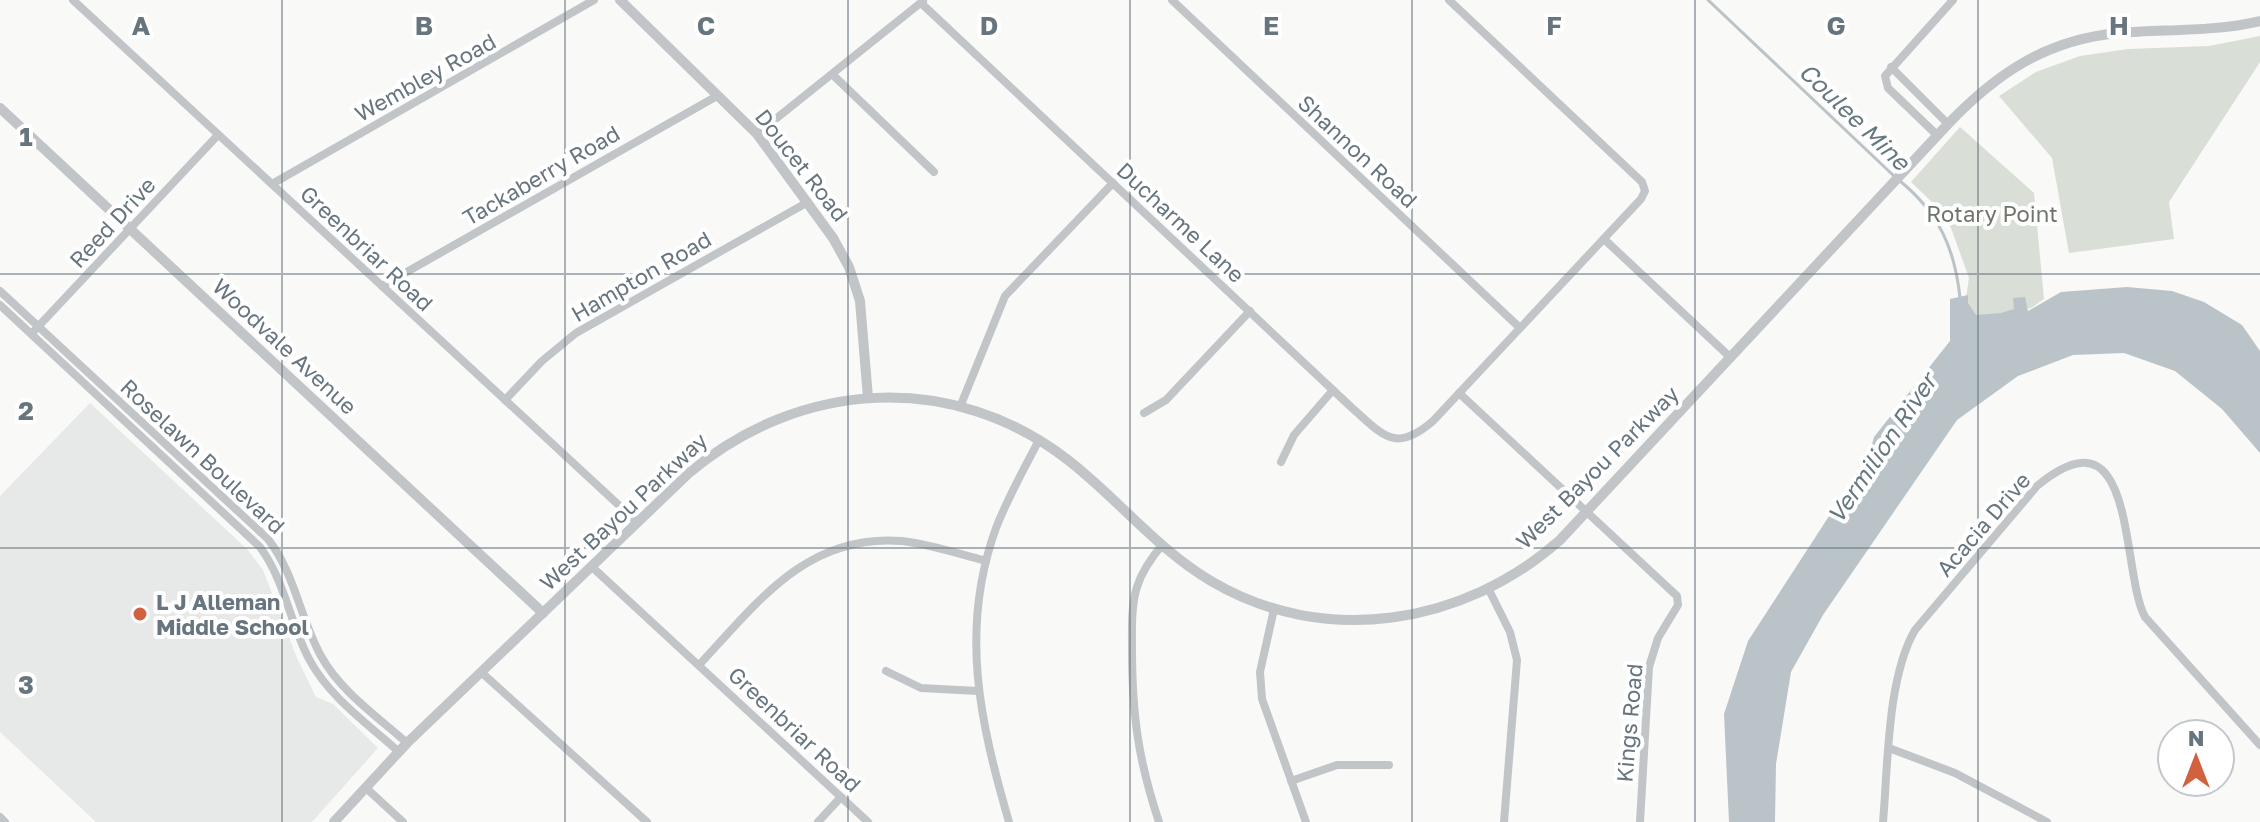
<svg xmlns="http://www.w3.org/2000/svg" width="2260" height="822" viewBox="0 0 2260 822" font-family="'Golos Text',sans-serif">
<rect width="100%" height="100%" fill="#f9f9f8"/>
<polygon fill="#e7e8e8" points="90,403 248,550 263,570 297,658 316,697 333,704 378,748 312,822 96,822 0,732 0,496"/>
<g fill="#d9ded7">
<polygon points="2260,36 2260,62 2169,202 2174,239 2069,253 2052,158 1999,96 2036,72 2080,56 2128,49 2209,46"/>
<polygon points="1960,127 2034,193 2044,299 2031,308 1974,318 1965,304 1969,278 1951,228 1934,204 1911,182"/>
</g>
<polygon fill="#bac4c8" points="2127,287 2172,291 2204,302 2242,325 2260,351 2260,453 2222,409 2175,371 2124,353 2073,355 2018,376 1957,420 1823,615 1791,672 1776,764 1775,822 1729,822 1724,714 1748,641 1844,493 1867,463 1874,437 1950,341 1950,299 1968,295 1968,303 1976,315 2001,313 2014,309 2013,298 2025,297 2028,311 2061,292"/>
<g fill="none" stroke-linecap="round" stroke-linejoin="round">
<g stroke="#bac4c8" stroke-width="3">
<polyline points="1708,0 1894,176"/>
<path d="M 1900,181 C 1939,213 1955,249 1960,298"/>
</g>
<g stroke="#c1c5c8" stroke-width="8">
<polyline points="73,0 637,522"/>
<polyline points="1172,0 1520,328"/>
<path d="M 921,3 L 1351,407 C 1383,435 1395,454 1433,421 L 1641,199 L 1645,191 L 1642,182 L 1449,0"/>
<polyline points="1891,67 1948,124"/>
<polyline points="833,75 934,172"/>
<polyline points="757,134 923,1"/>
<polyline points="1938,136 1888,88 1885,76 1953,0"/>
<polyline points="272,184 594,0"/>
<polyline points="1604,239 1731,358"/>
<polyline points="382,286 717,96"/>
<path d="M 0,291 L 268,539 C 295,574 300,618 321,656 C 340,691 378,717 407,743"/>
<path d="M 0,305 L 260,547 C 285,581 290,623 309,659 C 329,697 368,724 399,752"/>
<polyline points="34,331 218,135"/>
<polyline points="1459,393 1677,596 1678,605 1658,638 1649,667 1640,822"/>
<polyline points="505,400 542,361 576,333 808,202"/>
<polyline points="960,407 1005,296 1113,183"/>
<polyline points="1144,413 1166,400 1250,311"/>
<polyline points="1281,462 1294,435 1333,390"/>
<polyline points="591,566 868,822"/>
<polyline points="1489,590 1510,632 1517,660 1504,822"/>
<polyline points="1274,609 1260,672 1262,699 1306,822"/>
<path d="M 699,665 C 757,603 807,533 902,541 C 930,544 959,554 986,561"/>
<polyline points="886,671 921,688 978,691"/>
<polyline points="481,672 647,822"/>
<polyline points="1889,748 1955,773 2047,822"/>
<polyline points="1291,781 1337,765 1389,765"/>
<polyline points="366,788 403,822"/>
<polyline points="0,817 5,822"/>
<polyline points="818,822 841,797"/>
<path d="M 1009,822 C 980,722 959,630 996,528 C 1008,497 1024,469 1039,440"/>
<path d="M 1159,822 C 1138,759 1132,714 1132,648 C 1132,628 1131,606 1137,587 C 1142,571 1152,557 1162,545"/>
<path d="M 1883,822 C 1888,766 1887,678 1915,630 L 2037,486 C 2138,402 2120,570 2145,617 L 2260,745"/>
</g>
<g stroke="#c1c5c8" stroke-width="10">
<polyline points="620,0 757,134 833,238 849,267 860,301 868,398"/>
<polyline points="0,108 543,613"/>
<path d="M 334,822 L 407,743 L 689,473 C 799,380 952,370 1068,460 C 1117,498 1157,549 1211,581 C 1324,648 1464,625 1560,540 L 1948,124 C 1997,73 2046,40 2118,33 C 2166,29 2213,32 2260,21"/>
</g>
</g>
<path fill="none" stroke="#67757f" stroke-width="2" stroke-opacity="0.55" d="M 282,0 L 282,822M 565,0 L 565,822M 848,0 L 848,822M 1130,0 L 1130,822M 1412,0 L 1412,822M 1695,0 L 1695,822M 1978,0 L 1978,822M 0,274 L 2260,274M 0,548 L 2260,548"/>
<circle fill="#d2623f" stroke="#fff" stroke-width="3" cx="140" cy="614" r="8"/>
<g text-anchor="middle" dominant-baseline="central" stroke-width="8" stroke-linejoin="round" paint-order="stroke">
<g font-size="22" fill="#67757f" stroke="#fff">
<text transform="translate(425 77) rotate(-29)">Wembley Road</text>
<text transform="translate(1358 151) rotate(43)">Shannon Road</text>
<text transform="translate(802 165) rotate(52)">Doucet Road</text>
<text transform="translate(541 175) rotate(-30)">Tackaberry Road</text>
<text transform="translate(112 222) rotate(-47)">Reed Drive</text>
<text transform="translate(1181 222) rotate(43)">Ducharme Lane</text>
<text transform="translate(367 248) rotate(43)">Greenbriar Road</text>
<text transform="translate(641 276) rotate(-30)">Hampton Road</text>
<text transform="translate(285 346) rotate(43)">Woodvale Avenue</text>
<text transform="translate(203 456) rotate(43)">Roselawn Boulevard</text>
<text transform="translate(1597 467) rotate(-45)">West Bayou Parkway</text>
<text transform="translate(623 511) rotate(-43)">West Bayou Parkway</text>
<text transform="translate(1983 524) rotate(-49)">Acacia Drive</text>
<text transform="translate(1629 723) rotate(-85)">Kings Road</text>
<text transform="translate(795 729) rotate(43)">Greenbriar Road</text>
</g>
<g font-size="22" fill="#697866" stroke="#fff">
<text x="1992" y="213">Rotary Point</text>
</g>
<g font-size="22" font-weight="bold" fill="#67757f" stroke="#fff" text-anchor="start">
<text x="156" y="601">L J Alleman<tspan x="156" dy="25">Middle School</tspan></text>
</g>
<g font-size="24" font-style="italic" fill="#677980" stroke="#fff">
<text transform="translate(1855 116) rotate(44)">Coulee Mine</text>
<text transform="translate(1881 448) rotate(-56)">Vermilion River</text>
</g>
</g>
<g font-size="26" text-anchor="middle" font-weight="bold" fill="#67757f" stroke="#fff" stroke-width="8" stroke-linejoin="round" paint-order="stroke">
<text x="141" y="35">A</text>
<text x="424" y="35">B</text>
<text x="706" y="35">C</text>
<text x="989" y="35">D</text>
<text x="1271" y="35">E</text>
<text x="1554" y="35">F</text>
<text x="1836" y="35">G</text>
<text x="2119" y="35">H</text>
<text x="26" y="146">1</text>
<text x="26" y="420">2</text>
<text x="26" y="694">3</text>
</g>
<g transform="translate(2196 758)"><circle r="38" fill="#ffffff" stroke="#c2c8cc" stroke-width="2"/>
<path d="M0-6L14 30L0 20L-14 30Z" fill="#d2623f"/>
<text y="-12" font-size="22" font-weight="bold" text-anchor="middle" fill="#67757f">N</text>
</g>
</svg>
